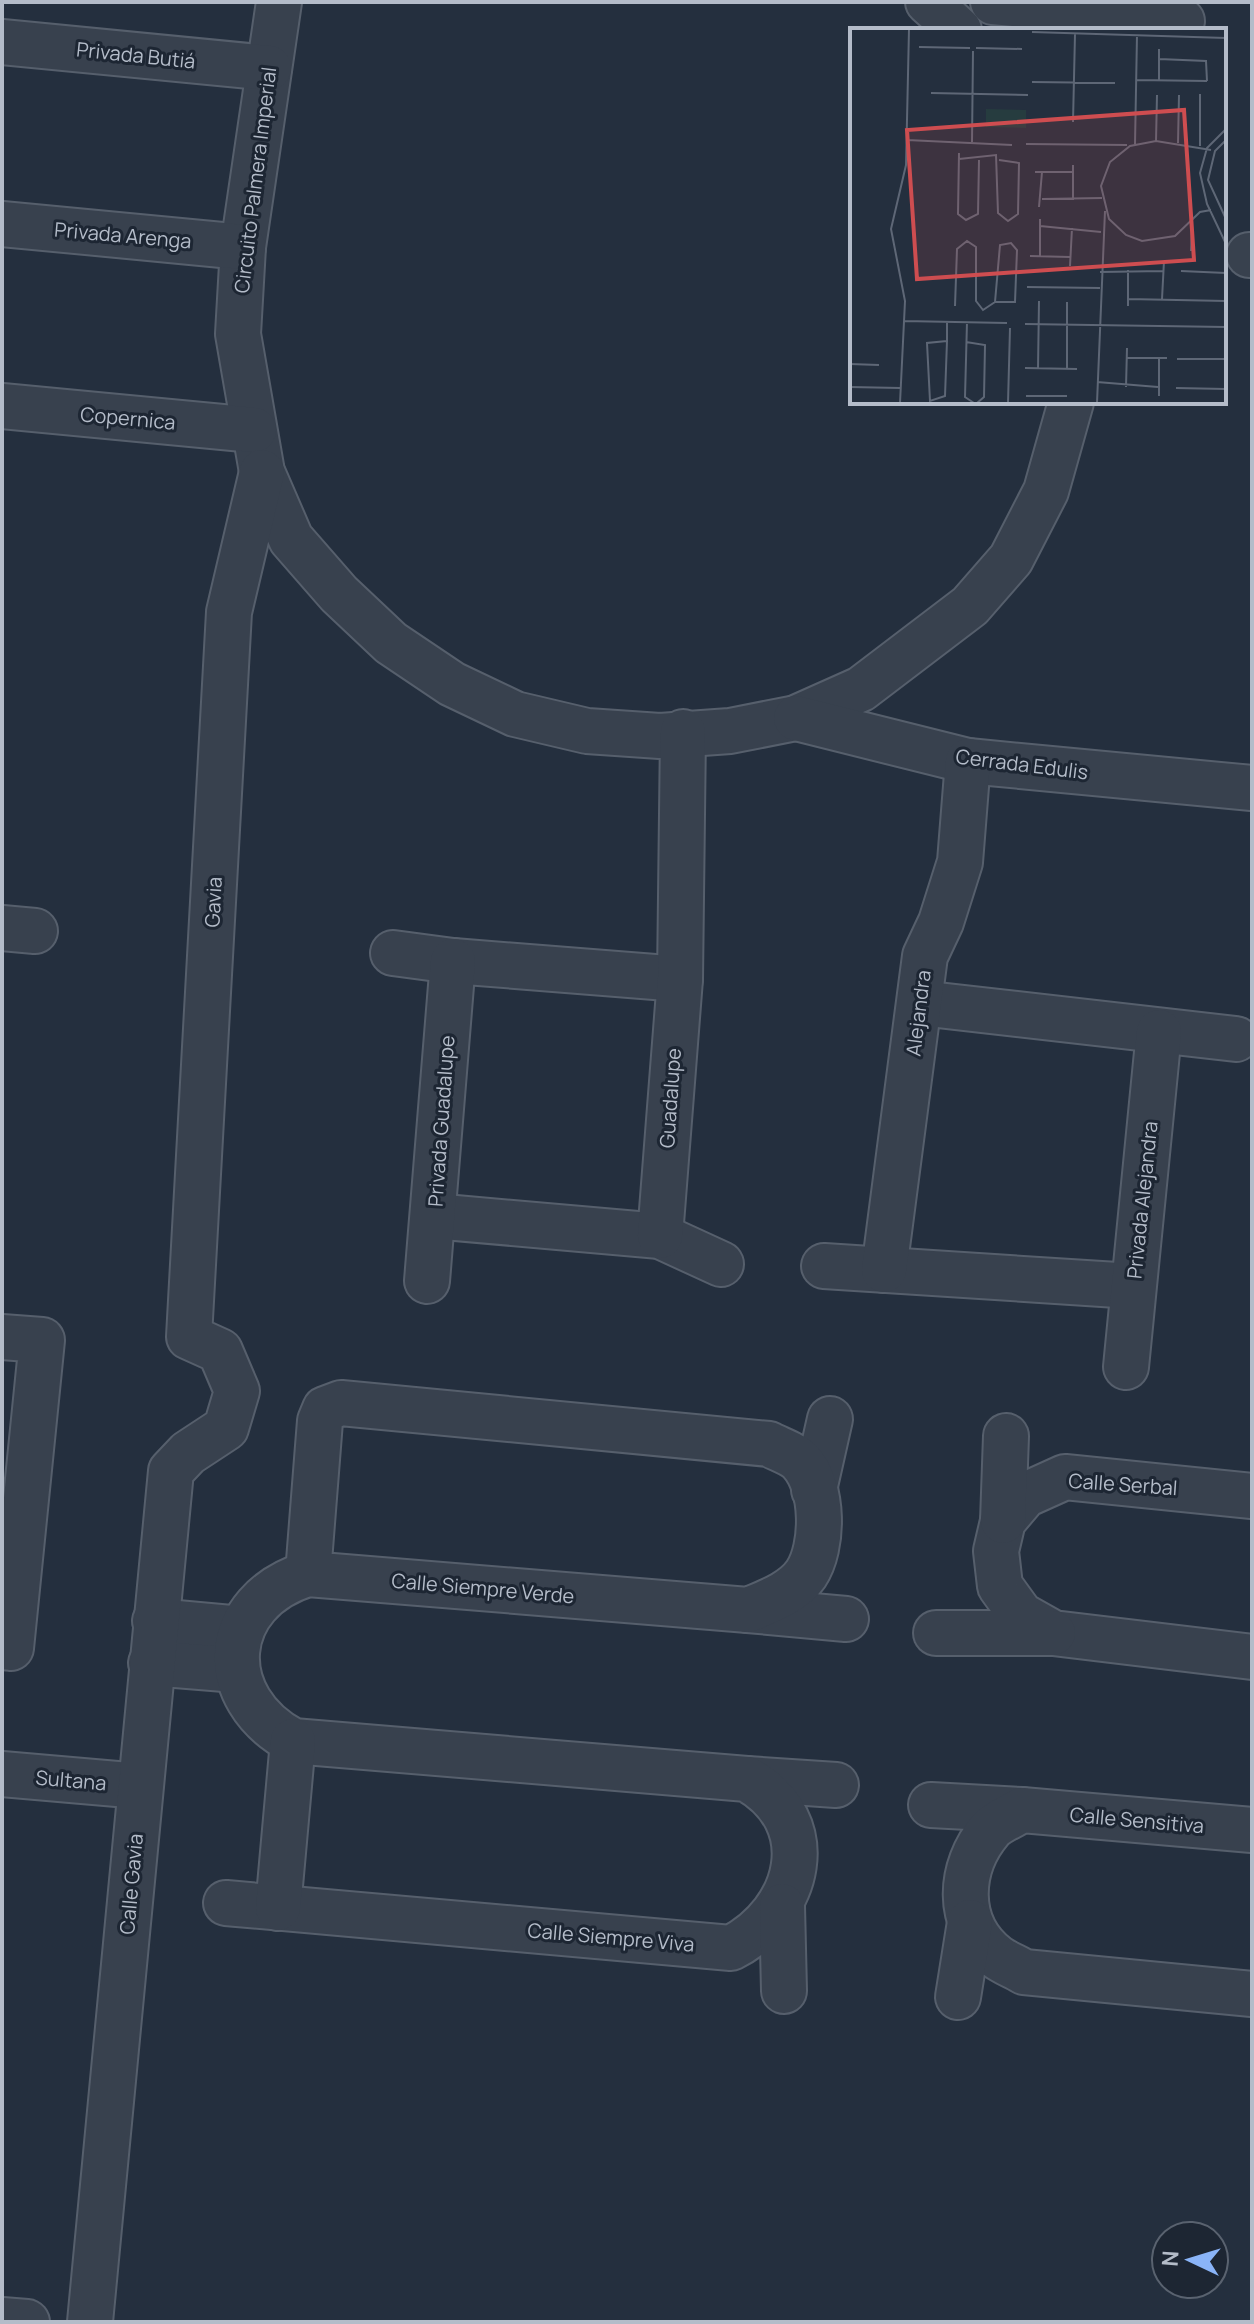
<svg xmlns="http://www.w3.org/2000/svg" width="1254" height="2324" viewBox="0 0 1254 2324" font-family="Manrope,sans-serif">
<rect width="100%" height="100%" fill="#242f3e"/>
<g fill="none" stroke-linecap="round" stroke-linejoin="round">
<defs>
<g id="minor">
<polyline points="279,2 243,247 238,334 262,472 291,539 339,594 391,643 452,684 515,714 587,731 660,736 730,731 796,718 861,689 970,606 1011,559 1046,491 1071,402"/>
<polyline points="928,2 959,30"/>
<polyline points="993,2 1182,21"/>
<polyline points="2,42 269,68"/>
<polyline points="2,224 243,247"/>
<polyline points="1249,255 1252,255"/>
<polyline points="2,406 254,430"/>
<polyline points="796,718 968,761 1252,788"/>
<polyline points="2,928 35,931"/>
<polyline points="393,953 453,961 680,979"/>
<polyline points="920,1003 1236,1039"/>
<polyline points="433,1216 660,1236 721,1264"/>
<polyline points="660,1236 680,979 683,732"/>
<polyline points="824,1266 1133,1286"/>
<polyline points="884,1270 925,956 941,922 960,862 968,761"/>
<polyline points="427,1281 453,961"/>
<polyline points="2,1337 42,1340 11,1648 2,1647"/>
<polyline points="1126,1367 1159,1032"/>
<polyline points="814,1490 830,1419"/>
<polyline points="1252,1496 1065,1477 1025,1495 1003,1521 996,1551 1000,1586 1021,1615 1053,1633 1252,1657"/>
<polyline points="1003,1521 1006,1436"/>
<polyline points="748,1610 846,1619"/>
<polyline points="155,1621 242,1629"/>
<polyline points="936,1633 1053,1633"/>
<polyline points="151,1663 237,1670"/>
<polyline points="2,1774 140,1786"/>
<polyline points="747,1779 836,1785"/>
<polyline points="931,1805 1022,1810"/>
<path d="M 1252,1830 L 1022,1810 C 1012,1816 998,1821 990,1830 C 959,1867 954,1924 997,1957 C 1005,1963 1016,1967 1024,1972 L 1252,1994"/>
<path d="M 226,1903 L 731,1948 C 801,1912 823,1822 747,1779 L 293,1741 C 213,1698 219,1601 308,1574 L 748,1610 C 767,1602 793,1593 806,1574 C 824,1547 824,1487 801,1462 C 794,1454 778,1449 769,1444 L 341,1403 L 325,1409 L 320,1421 L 308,1574"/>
<polyline points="782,1906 784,1991"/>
<polyline points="278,1908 293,1741"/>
<polyline points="958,1997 970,1922"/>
<polyline points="2,2320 27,2322"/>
<polyline points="90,2322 171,1471 188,1453 226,1428 237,1391 220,1351 189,1337 229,612 262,472"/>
</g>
</defs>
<use href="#minor" stroke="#565f6c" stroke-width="48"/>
<use href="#minor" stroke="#38414e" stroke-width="44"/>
</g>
<g text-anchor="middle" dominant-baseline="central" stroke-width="6" stroke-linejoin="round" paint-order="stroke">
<g font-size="20" fill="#b4bcc9" stroke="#1d2633">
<text transform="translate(136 55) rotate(6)">Privada Butiá</text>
<text transform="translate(255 180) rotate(-83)">Circuito Palmera Imperial</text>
<text transform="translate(123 235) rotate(5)">Privada Arenga</text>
<text transform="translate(128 418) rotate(5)">Copernica</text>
<text transform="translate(1022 764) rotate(7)">Cerrada Edulis</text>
<text transform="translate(213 902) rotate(-87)">Gavia</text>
<text transform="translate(918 1013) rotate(-83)">Alejandra</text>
<text transform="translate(670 1098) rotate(-86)">Guadalupe</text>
<text transform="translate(441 1121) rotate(-86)">Privada Guadalupe</text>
<text transform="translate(1142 1200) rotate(-84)">Privada Alejandra</text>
<text transform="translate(1123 1484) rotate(4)">Calle Serbal</text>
<text transform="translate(483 1588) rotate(5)">Calle Siempre Verde</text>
<text transform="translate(71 1780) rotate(5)">Sultana</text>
<text transform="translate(1137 1820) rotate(5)">Calle Sensitiva</text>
<text transform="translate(131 1884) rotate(-85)">Calle Gavia</text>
<text transform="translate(611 1937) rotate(5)">Calle Siempre Viva</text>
</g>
</g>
<g transform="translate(850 28)">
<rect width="376" height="376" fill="#242f3e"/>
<path d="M 136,81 L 176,82 L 176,100 L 136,99 Z" fill="#263c3f"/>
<path fill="none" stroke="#5e6776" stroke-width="2" d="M 182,4 L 376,10M 69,19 L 120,20M 126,20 L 172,21M 309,31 L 356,33 L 357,53M 286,52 L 357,53M 309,52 L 309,21M 182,54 L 265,55M 81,65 L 178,67M 223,94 L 225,6M 376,101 L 357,120 L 350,145 L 357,176 L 376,216M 57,112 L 162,117M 376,112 L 365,123 L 358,152 L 376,191M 306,113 L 307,67M 122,114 L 123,23M 328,115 L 329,67M 176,116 L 277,117M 285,116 L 287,7M 350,118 L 350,66M 109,125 L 108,186 L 116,192 L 128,186 L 129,132M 109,131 L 146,127 L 148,185 L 158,193 L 168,186 L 169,135 L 149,132M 185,144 L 223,144M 192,171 L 252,170M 223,172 L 223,137M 189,179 L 192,144M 361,182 L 350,184 L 325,208 L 292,213 L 276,207 L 259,191 L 251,158 L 260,134 L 280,118 L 306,113 L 361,122M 190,191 L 190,228M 190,198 L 251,204M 341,223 L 342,194M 180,228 L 220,229M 220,238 L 222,200M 331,243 L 376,245M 250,244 L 313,243M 177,259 L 250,260M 278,271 L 376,273M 312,271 L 314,233M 217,274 L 217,341M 105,278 L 107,221 L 117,213 L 126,219 L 126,273 L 133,282 L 145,274 L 150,217 L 161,215 L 167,222 L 165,274 L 145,274M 278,278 L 278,242M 54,293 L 157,295M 117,294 L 115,369 L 124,375M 175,296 L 376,299M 97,313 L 77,315 L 80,373 L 95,368 L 97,313 L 97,294M 116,314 L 135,317 L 134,369 L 127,375M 277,330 L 317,330M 327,331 L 376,331M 0,336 L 29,337M 175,340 L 227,341M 188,341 L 189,273M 247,354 L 308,359M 0,359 L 50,360M 276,359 L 277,320M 326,360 L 376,361M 176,368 L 217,368M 309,368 L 309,331M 50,375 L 55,273 L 41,201 L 56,137 L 59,1M 158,375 L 160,300M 247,375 L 255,183"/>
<path fill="#ce4d50" fill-opacity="0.15" stroke="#ce4d50" stroke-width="4" d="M 334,82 L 344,232 L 67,251 L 57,102 Z"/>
<rect width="376" height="376" fill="none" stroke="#b4bcc9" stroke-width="4"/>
</g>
<rect width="1254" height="2324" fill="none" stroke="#b4bcc9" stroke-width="8"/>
<g transform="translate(1190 2260) rotate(274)"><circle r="38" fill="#1d2633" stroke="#59626f" stroke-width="2"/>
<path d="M0-6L14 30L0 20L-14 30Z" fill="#8ab4f8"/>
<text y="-12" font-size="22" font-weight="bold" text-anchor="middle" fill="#b4bcc9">N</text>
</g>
</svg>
